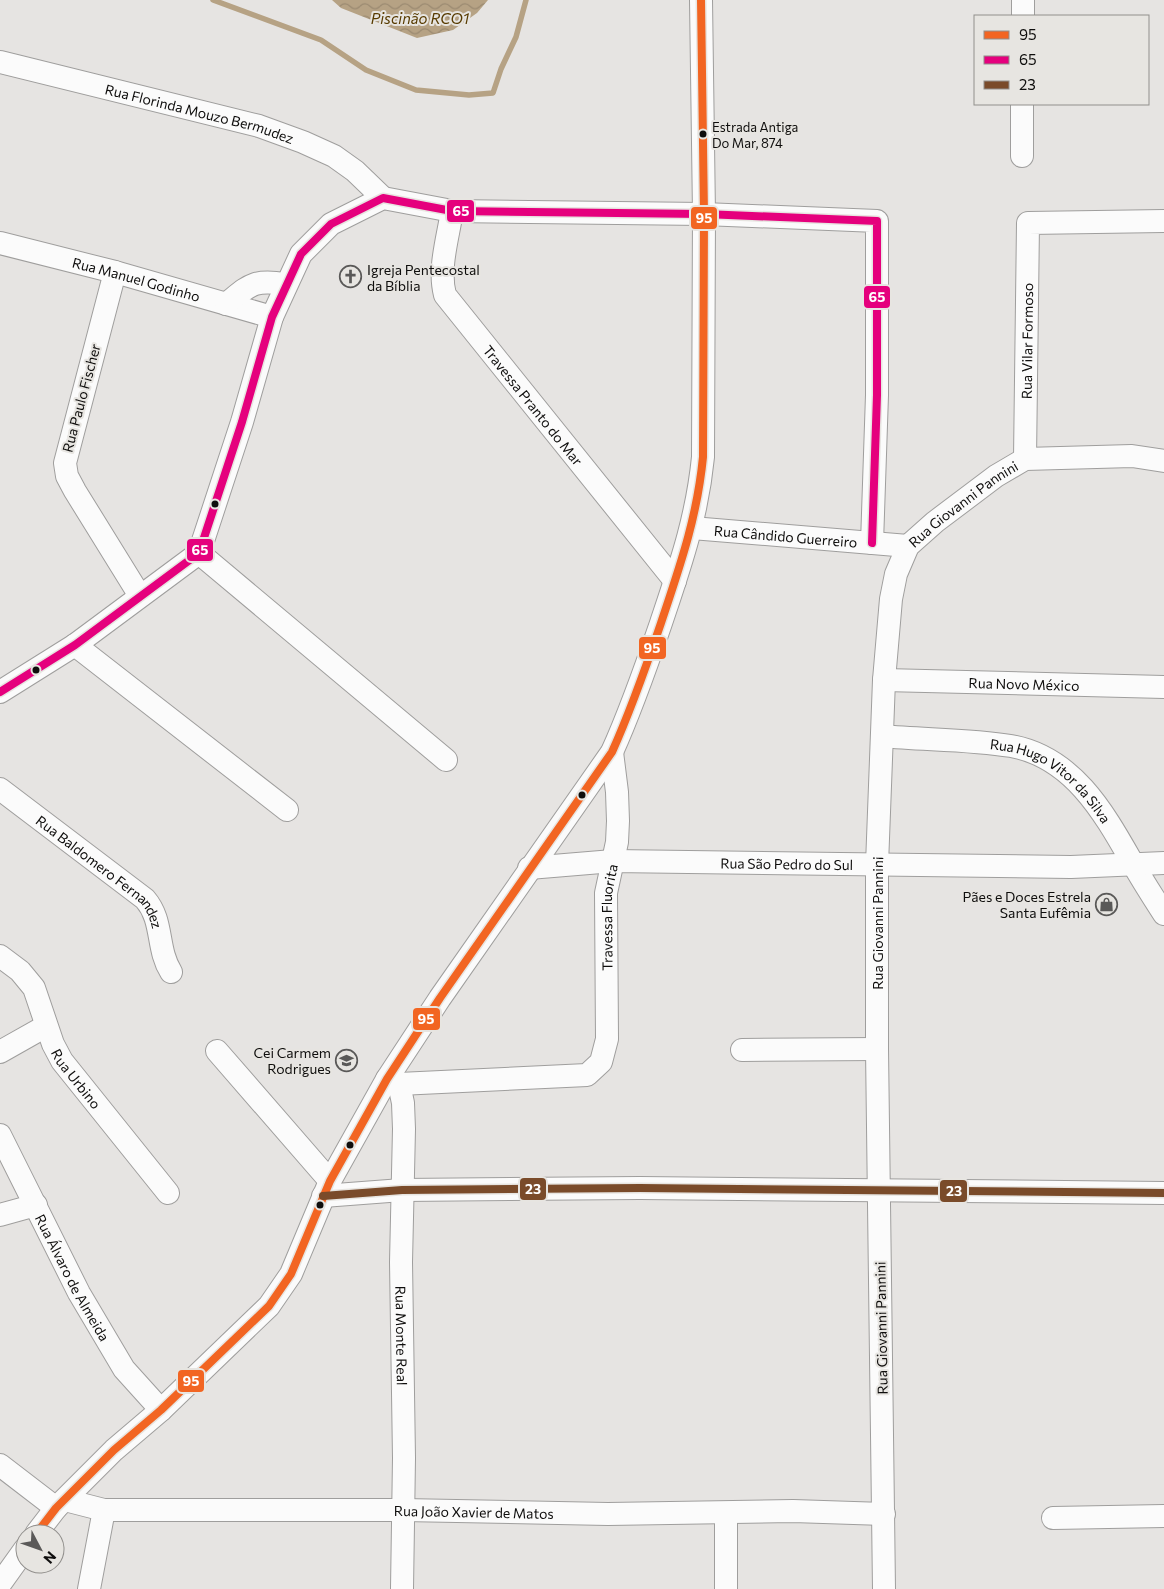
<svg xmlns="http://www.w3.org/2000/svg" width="1164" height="1589" viewBox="0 0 1164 1589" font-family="Commissioner,sans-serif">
<defs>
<pattern id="water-waves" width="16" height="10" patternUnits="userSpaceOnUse" patternTransform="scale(1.25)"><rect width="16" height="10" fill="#b6a284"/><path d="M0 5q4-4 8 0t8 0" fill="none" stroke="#9b8a71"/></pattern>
</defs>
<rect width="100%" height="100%" fill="#e6e4e2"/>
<polygon fill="url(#water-waves)" points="332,0 488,0 477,13 453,30 417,38 341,8"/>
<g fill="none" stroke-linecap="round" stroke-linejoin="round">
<polyline stroke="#b6a284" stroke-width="5.5" points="213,0 321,40 366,70 416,90 469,95 493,93 501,69 516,37 526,0"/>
<defs>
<g id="minor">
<polyline points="1023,16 1023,0"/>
<path id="s1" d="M 0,62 L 259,126 L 303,142 L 334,156 L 355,171 L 383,198"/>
<polyline points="1022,156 1022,104"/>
<path id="s2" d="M 452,211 C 448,238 438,268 445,295 L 675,581"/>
<path id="s3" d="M 0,243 L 115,272 L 272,317"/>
<polyline points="115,272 65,463 67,476 75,491 140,596"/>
<path d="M 226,304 C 250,285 253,279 285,284"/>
<path id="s4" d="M 1025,459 L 1028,223 L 1164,221"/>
<path id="s5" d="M 692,528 L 908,546"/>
<polyline points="199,553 446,760"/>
<polyline points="75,645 287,810"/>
<path id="s6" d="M 884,680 L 1164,687"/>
<polyline points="0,692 75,645 199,553 242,422 272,317 301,254 331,224 383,198 452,211 704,214 877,221 877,395 872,543"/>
<path id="s7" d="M 882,736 C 924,740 969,739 1011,746 C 1073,757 1104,813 1132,862 C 1142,880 1153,897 1164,914"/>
<path id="s8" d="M 0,789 L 145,899 C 164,921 156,948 171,972"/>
<path id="s9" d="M 529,868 L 613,861 L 1071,867 L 1164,863"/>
<path id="s10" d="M 0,956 L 20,971 L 34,988 L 53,1044 L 62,1061 L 168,1193"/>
<polyline points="742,1050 877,1049"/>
<polyline points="217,1051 330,1181"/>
<polyline points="0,1052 46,1026"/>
<path id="s11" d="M 387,1079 L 399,1084 L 587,1075 L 601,1062 L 607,1039 L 606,893 L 617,842 L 618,821 L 617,792 L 612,752"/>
<path id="s12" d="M 399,1084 L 403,1103 L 404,1129 L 401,1262 L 404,1458 L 402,1589"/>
<path id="s13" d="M 0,1135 L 79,1293 L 124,1369 L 161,1410"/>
<polyline points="323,1196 402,1190 640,1188 1164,1193"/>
<polyline points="0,1215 36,1205"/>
<polyline points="0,1465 56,1508"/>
<path id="s14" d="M 65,1500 L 104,1510 L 403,1510 L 608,1514 L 793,1511 L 884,1514"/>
<polyline points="726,1513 726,1589"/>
<polyline points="1053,1518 1164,1516"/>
<path d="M 36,1534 L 56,1508 L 114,1450 L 161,1410 L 269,1306 L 291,1274 L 330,1181 L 387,1079 L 440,998 L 612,752 C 631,710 646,667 661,623 C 680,566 697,518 703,457 L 704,214 L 701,0"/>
<polyline points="0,1584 25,1549"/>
<polyline points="89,1589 104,1510"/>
<path id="s15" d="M 884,1589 L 877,1049 L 877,865 L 884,680 L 891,599 L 896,574 L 908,546 L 935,522 L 996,476 L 1025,459 L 1132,456 L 1164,461"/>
</g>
</defs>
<use href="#minor" stroke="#9f9e9d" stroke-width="24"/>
<use href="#minor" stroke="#fbfbfb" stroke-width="22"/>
<defs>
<path id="bus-1" d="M 36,1534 L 56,1508 L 114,1450 L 161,1410 L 269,1306 L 291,1274 L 330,1181 L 387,1079 L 440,998 L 612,752 C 631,710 646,667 661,623 C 680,566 697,518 703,457 L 704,214 L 701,0"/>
<polyline id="bus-2" points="0,692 75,645 199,553 242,422 272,317 301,254 331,224 383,198 452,211 704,214 877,221 877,395 872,543"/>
<polyline id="bus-3" points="323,1196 402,1190 640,1188 1164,1193"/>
</defs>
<use href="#bus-1" stroke="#e7e5e1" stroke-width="11"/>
<use href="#bus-2" stroke="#e7e5e1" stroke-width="11"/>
<use href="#bus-3" stroke="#e7e5e1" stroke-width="11"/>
<use href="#bus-1" stroke="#f26522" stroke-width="8"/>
<use href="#bus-2" stroke="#e5007d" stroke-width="8"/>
<use href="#bus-3" stroke="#7a4b2a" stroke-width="8"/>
</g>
<defs>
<symbol id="church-ring" viewBox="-11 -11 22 22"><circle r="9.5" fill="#e7e5e1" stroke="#5a5958" stroke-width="1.5"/><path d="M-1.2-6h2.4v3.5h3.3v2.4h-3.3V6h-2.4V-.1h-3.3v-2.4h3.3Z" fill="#5a5958"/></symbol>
<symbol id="shop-ring" viewBox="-11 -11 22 22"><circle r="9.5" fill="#e7e5e1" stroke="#5a5958" stroke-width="1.5"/><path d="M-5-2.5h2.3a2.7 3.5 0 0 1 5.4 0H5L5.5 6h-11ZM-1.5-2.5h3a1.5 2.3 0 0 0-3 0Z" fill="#5a5958"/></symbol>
<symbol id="school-ring" viewBox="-11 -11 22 22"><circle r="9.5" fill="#e7e5e1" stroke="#5a5958" stroke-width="1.5"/><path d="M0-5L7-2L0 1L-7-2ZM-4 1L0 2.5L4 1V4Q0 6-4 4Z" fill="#5a5958"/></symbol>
</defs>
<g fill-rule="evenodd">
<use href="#church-ring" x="338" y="264" width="25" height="25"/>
<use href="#shop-ring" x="1094" y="892" width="25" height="25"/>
<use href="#school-ring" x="334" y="1048" width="25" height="25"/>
</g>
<g fill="#0f0e0d" stroke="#e7e5e1" stroke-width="2">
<circle cx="703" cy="134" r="4.5"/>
<circle cx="215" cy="504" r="4.5"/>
<circle cx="36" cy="670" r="4.5"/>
<circle cx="582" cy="795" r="4.5"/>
<circle cx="350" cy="1145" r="4.5"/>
<circle cx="320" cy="1205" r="4.5"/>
</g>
<g text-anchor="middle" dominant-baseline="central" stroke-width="4" stroke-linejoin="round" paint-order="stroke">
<g font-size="13" fill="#0f0e0d" stroke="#e7e5e1" text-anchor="start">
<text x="712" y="127">Estrada Antiga<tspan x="712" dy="16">Do Mar, 874</tspan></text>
</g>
<g font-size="14" fill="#0f0e0d" stroke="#e7e5e1">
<text stroke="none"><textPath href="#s1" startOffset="206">Rua Florinda Mouzo Bermudez</textPath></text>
<text stroke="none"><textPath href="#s3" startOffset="141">Rua Manuel Godinho</textPath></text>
<text stroke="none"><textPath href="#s4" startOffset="118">Rua Vilar Formoso</textPath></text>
<text transform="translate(81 398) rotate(-75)">Rua Paulo Fischer</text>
<text stroke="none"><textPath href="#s2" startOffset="226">Travessa Pranto do Mar</textPath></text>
<text stroke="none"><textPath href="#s15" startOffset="1116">Rua Giovanni Pannini</textPath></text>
<text stroke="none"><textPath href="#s5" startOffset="94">Rua Cândido Guerreiro</textPath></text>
<text stroke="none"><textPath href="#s6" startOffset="140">Rua Novo México</textPath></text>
<text stroke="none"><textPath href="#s7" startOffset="182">Rua Hugo Vitor da Silva</textPath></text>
<text stroke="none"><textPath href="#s9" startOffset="258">Rua São Pedro do Sul</textPath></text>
<text stroke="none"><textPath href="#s8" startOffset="131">Rua Baldomero Fernandez</textPath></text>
<text stroke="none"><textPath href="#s11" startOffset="366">Travessa Fluorita</textPath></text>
<text stroke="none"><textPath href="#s15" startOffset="666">Rua Giovanni Pannini</textPath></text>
<text stroke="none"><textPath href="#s10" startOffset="148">Rua Urbino</textPath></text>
<text stroke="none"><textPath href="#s13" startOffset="160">Rua Álvaro de Almeida</textPath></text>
<text transform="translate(881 1328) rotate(-91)">Rua Giovanni Pannini</text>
<text stroke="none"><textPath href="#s12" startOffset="252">Rua Monte Real</textPath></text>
<text stroke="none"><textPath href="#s14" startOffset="410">Rua João Xavier de Matos</textPath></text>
</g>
<g font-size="14" fill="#0f0e0d" stroke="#e7e5e1" text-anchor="end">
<text x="367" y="269" text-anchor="start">Igreja Pentecostal<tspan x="367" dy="16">da Bíblia</tspan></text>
<text x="1091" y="896">Pães e Doces Estrela<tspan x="1091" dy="16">Santa Eufêmia</tspan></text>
<text x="331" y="1052">Cei Carmem<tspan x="331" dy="16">Rodrigues</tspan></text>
</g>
<g font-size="15" font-style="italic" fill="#583b01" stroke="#e7e5e1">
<text x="420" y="18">Piscinão RCO1</text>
</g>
</g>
<g stroke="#e7e5e1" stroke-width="2">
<rect x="446" y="199" width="29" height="24" rx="5" fill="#e5007d"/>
<rect x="690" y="206" width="28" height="24" rx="5" fill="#f26522"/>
<rect x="863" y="285" width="28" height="24" rx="5" fill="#e5007d"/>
<rect x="186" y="538" width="28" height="24" rx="5" fill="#e5007d"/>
<rect x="638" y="636" width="29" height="24" rx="5" fill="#f26522"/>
<rect x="412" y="1007" width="29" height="24" rx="5" fill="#f26522"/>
<rect x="519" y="1177" width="28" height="24" rx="5" fill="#7a4b2a"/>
<rect x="939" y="1179" width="29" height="24" rx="5" fill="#7a4b2a"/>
<rect x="177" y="1369" width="28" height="24" rx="5" fill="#f26522"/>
</g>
<g font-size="14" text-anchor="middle" font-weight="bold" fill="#fff">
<text x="461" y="216">65</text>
<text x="704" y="223">95</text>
<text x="877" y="302">65</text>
<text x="200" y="555">65</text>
<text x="652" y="653">95</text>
<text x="426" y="1024">95</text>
<text x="533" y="1194">23</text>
<text x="954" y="1196">23</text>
<text x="191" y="1386">95</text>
</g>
<rect x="974" y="15" width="175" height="90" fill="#e7e5e1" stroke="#918f8c"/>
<rect x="984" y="31" width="25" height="8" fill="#f26522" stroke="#918f8c"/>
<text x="1019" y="40" font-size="15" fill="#0f0e0d">95</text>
<rect x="984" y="56" width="25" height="8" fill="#e5007d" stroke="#918f8c"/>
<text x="1019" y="65" font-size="15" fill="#0f0e0d">65</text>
<rect x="984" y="81" width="25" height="8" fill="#7a4b2a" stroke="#918f8c"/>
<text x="1019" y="90" font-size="15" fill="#0f0e0d">23</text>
<g transform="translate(40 1549) rotate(131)"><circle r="24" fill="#e7e5e1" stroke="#918f8c"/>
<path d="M0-4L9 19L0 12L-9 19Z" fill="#5a5958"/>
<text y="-8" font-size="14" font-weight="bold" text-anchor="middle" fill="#0f0e0d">N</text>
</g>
</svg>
